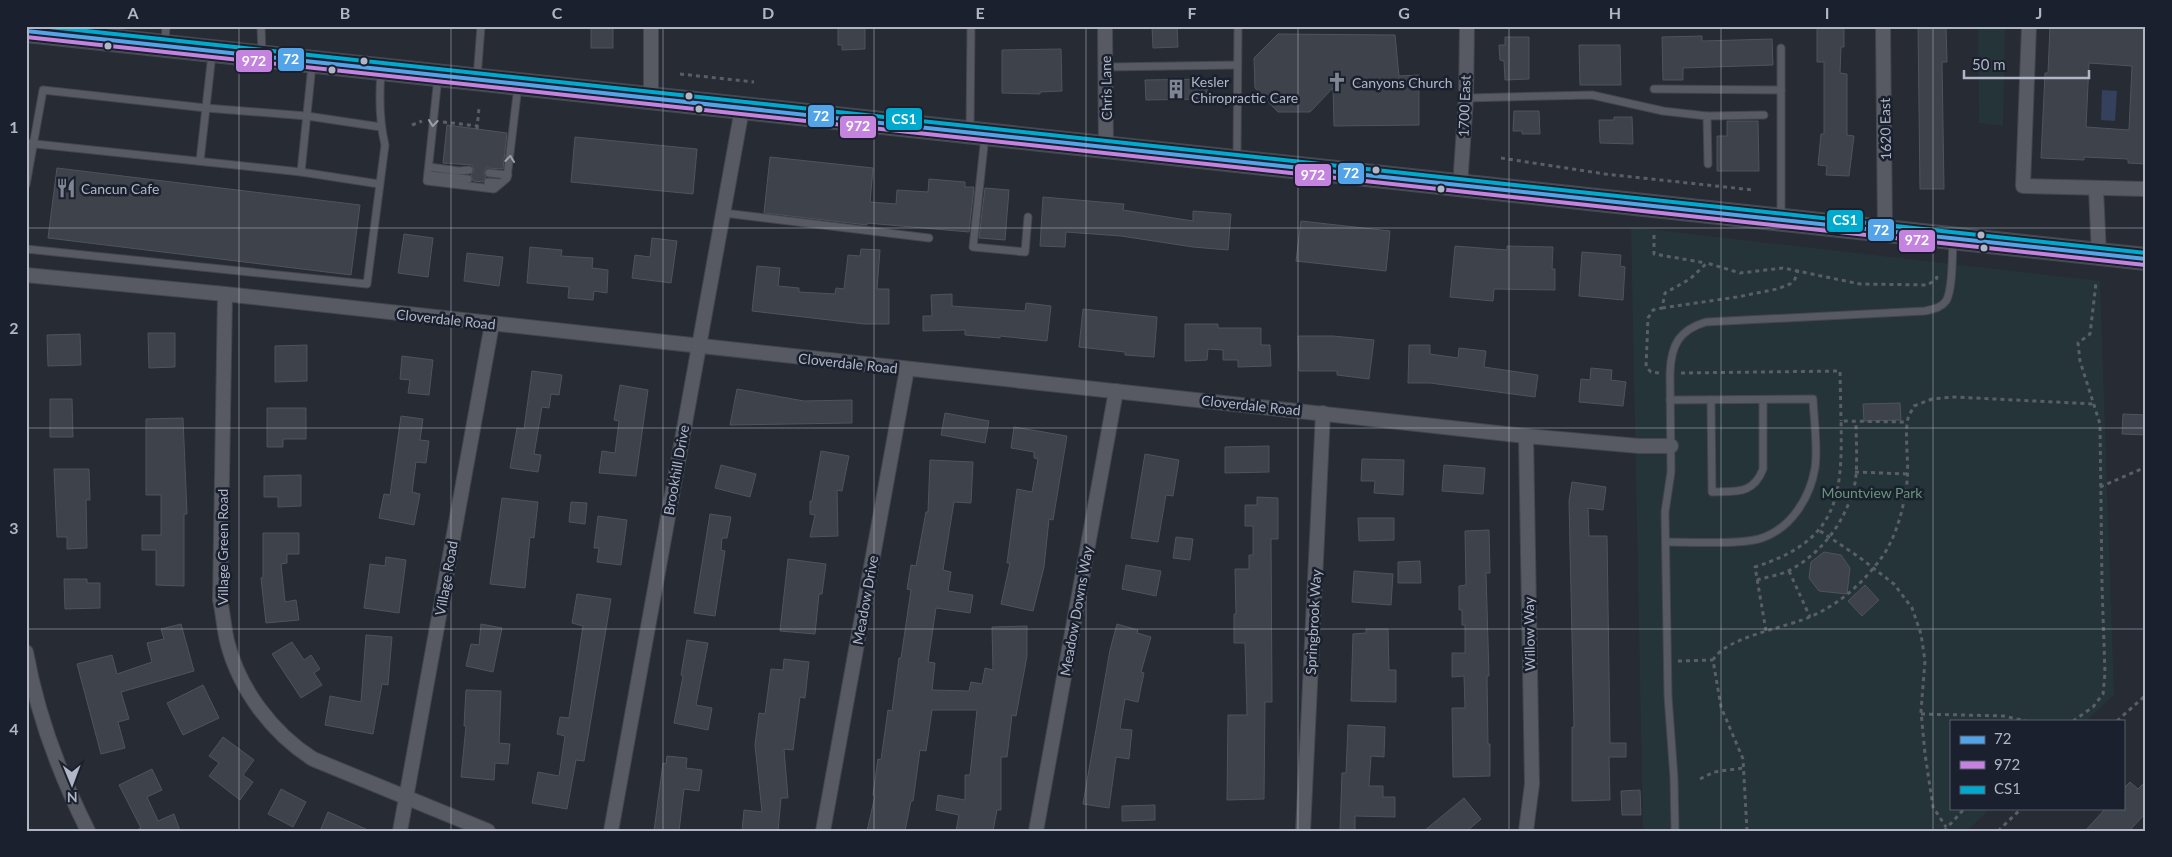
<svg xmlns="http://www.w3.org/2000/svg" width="2172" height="857" viewBox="0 0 2172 857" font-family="Lato,sans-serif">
<rect width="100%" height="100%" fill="#272b33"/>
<g fill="#243439">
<polygon points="1978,26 2005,26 2003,126 1979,123"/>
<polygon points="1631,227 2100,281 2114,695 2086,721 1951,721 1951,808 1991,808 1967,831 1643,831"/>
</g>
<polygon fill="#34405c" points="2102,90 2117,91 2115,121 2101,120"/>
<g fill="#3e424a" stroke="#4f535c" fill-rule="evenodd">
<rect x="591" y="26" width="22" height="22"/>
<polygon points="838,26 865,26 865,49 842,50 842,45 838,45"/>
<polygon points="1152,26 1177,26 1178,47 1153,48"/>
<polygon points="1817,26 1844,26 1844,47 1841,47 1840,73 1847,74 1847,135 1854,136 1849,176 1826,175 1827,166 1818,165 1821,134 1824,134 1824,62 1817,62"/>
<polygon points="1918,26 1946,26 1947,62 1942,62 1944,189 1920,189"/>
<path d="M 2050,26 L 2146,26 L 2146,164 L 2128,163 L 2128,159 L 2084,157 L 2084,160 L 2041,158 L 2045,73 L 2048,73 ZM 2089,63 L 2132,66 L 2129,130 L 2086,127 Z"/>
<polygon points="1278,34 1395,35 1399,76 1419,75 1419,125 1334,126 1333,88 1310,112 1278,112 1255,88 1254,58"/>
<polygon points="1702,36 1702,41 1772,39 1773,65 1683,68 1683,80 1663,80 1662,37"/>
<polygon points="1505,37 1529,37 1529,79 1505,80 1504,61 1500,60 1499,45 1505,45"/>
<polygon points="1579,45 1620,45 1621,85 1580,85"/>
<polygon points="1061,49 1062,91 1040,92 1040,94 1002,93 1002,50"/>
<polygon points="1207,79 1207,99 1146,100 1145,80"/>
<polygon points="1514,111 1539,111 1540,134 1522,134 1522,131 1513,131"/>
<polygon points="1614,117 1632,117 1633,144 1600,143 1599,120 1614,120"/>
<polygon points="1727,121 1758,121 1759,171 1717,171 1717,136 1727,136"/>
<polygon points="447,125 507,133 503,169 486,168 484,173 486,177 483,182 473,181 471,175 474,170 472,165 443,163"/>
<polygon points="575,137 697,149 693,194 571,182"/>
<polygon points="770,157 873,168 870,202 896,204 897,190 928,192 929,179 965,182 965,187 974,187 969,232 867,223 867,225 764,213"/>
<polygon points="57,168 360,205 351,275 48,238"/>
<polygon points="985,188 1009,190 1005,240 979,238"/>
<polygon points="1043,197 1124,204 1123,210 1193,221 1193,211 1231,214 1228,250 1193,247 1121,236 1066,232 1065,247 1040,246"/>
<polygon points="1301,221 1390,231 1386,271 1296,261"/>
<polygon points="404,234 433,238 428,277 398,273"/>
<polygon points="652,238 677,241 671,283 632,278 635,255 650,257"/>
<polygon points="1455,246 1507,250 1507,246 1553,247 1552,269 1555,269 1555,290 1494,289 1493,301 1450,297"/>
<polygon points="530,247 562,250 561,256 593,258 592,268 608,270 607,293 594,291 593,300 568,298 569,287 527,283"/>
<polygon points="861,249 880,250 877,289 889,289 889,324 864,324 752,311 757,266 780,268 778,286 799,288 799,292 835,294 836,288 844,289 848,255 860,256"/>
<polygon points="1582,252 1621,255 1620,266 1625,267 1623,300 1579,296"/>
<polygon points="467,253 503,257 499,286 464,281"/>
<polygon points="952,294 952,306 1025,311 1026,303 1051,306 1047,341 1000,336 1000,338 965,335 965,330 923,331 923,316 932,316 931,295"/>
<polygon points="1083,309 1157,317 1154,357 1125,355 1125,352 1079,347"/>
<polygon points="1185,324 1218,324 1218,328 1261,328 1261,345 1270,345 1271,366 1238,367 1238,360 1223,360 1223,350 1208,349 1207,360 1185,361"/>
<polygon points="148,333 175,333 175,367 149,368"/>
<polygon points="80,334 81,365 48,366 47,335"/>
<polygon points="1298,336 1333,336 1374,340 1369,379 1337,375 1337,371 1299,371"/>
<polygon points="307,345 307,381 275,382 275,346"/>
<polygon points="1409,345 1430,345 1430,354 1458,358 1459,348 1486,351 1484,367 1538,375 1535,397 1430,383 1408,383"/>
<polygon points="402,356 433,360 429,395 408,393 410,380 400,379"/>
<polygon points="1591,368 1612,370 1611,380 1626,382 1623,406 1579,402 1581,379 1590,380"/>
<polygon points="532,371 562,375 559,395 551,394 549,408 542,407 534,454 541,455 538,472 510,468 517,428 524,429"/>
<polygon points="620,385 648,390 636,476 599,473 602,451 615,453 619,421 614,420"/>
<polygon points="737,389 804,401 852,400 852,423 730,425"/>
<polygon points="50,399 72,399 73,437 50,437"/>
<polygon points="1900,403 1901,420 1864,421 1863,404"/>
<polygon points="267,408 306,408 306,439 283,439 283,447 267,447"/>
<polygon points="945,413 989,421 985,443 941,435"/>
<polygon points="2123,414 2146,415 2146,435 2122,434"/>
<polygon points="401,416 423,419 420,440 429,441 426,463 416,462 412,492 420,494 414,525 379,518 384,494 390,495"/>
<polygon points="183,418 187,514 184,514 184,586 156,585 156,550 142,550 142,535 161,535 161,495 146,495 146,419"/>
<polygon points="1014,427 1067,436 1053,520 1049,519 1044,567 1033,611 1001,604 1010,563 1007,563 1017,489 1032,492 1038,459 1034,458 1034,452 1011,448"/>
<polygon points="1269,446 1269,472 1225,473 1225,447"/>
<polygon points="821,451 849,456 842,491 837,490 838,536 810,537 815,515 810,514 810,501 812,501"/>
<polygon points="1145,454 1179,460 1173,496 1166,495 1158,542 1131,538"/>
<polygon points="1362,459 1404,460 1403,495 1374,493 1375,481 1361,481"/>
<polygon points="930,460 973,462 971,503 954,502 943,570 951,572 948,591 973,595 970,613 936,608 928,662 935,663 932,690 969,691 971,682 982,684 985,668 993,670 992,627 1027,626 1027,656 1016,716 1012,715 1007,757 1001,757 1001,810 997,810 993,831 956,831 959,815 936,810 938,795 965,800 965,775 970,775 977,710 932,710 926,751 920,750 913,801 911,801 905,831 867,831 875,796 873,795 878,759 881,760 888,710 892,711 899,658 901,658 911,590 907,589 911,565 916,566 926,512 928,512"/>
<polygon points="721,465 756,474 750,497 715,488"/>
<polygon points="1444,465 1485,468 1483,494 1442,491"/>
<polygon points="54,469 89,469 90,500 86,500 87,548 67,549 67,537 57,537"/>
<polygon points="301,475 301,506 278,507 278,497 264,497 264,476"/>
<polygon points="1572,482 1606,487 1603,510 1588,508 1589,536 1607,536 1610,743 1626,743 1626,757 1609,757 1610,800 1572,801 1572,727 1574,727 1569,501"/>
<polygon points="1257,497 1278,498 1278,539 1271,539 1272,702 1265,702 1264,799 1227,800 1228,715 1247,715 1245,643 1234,643 1234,614 1236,614 1235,569 1249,569 1249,555 1253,555 1253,526 1245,526 1245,505 1257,505"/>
<polygon points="502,498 538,502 534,538 530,537 525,588 490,584"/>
<polygon points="571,502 587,503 585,524 569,522"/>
<polygon points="710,514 731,517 727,538 722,538 721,550 725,551 715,616 694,613"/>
<polygon points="598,516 627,520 621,565 597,562 599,548 594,548"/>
<polygon points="1358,518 1394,518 1394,540 1359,541"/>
<polygon points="1489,530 1490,573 1486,573 1489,676 1487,676 1488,744 1490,744 1490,776 1453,777 1452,708 1465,708 1464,676 1452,677 1452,653 1465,653 1465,625 1462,625 1462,610 1459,610 1459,586 1466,585 1465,531"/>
<polygon points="263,533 299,533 299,554 287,554 287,563 281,564 285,602 296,600 299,620 266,623 261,578 263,577"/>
<polygon points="1176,537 1193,539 1190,560 1173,558"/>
<polygon points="1824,552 1841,555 1850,568 1847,594 1819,591 1809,578 1811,562"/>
<polygon points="386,557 406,560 399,613 364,608 370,564 385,566"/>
<polygon points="788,559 826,564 822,594 819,594 815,634 780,631"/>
<polygon points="1420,561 1421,583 1398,583 1398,562"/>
<polygon points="1126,565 1161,571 1156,596 1122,589"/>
<polygon points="1354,571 1393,574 1391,605 1352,602"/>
<polygon points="64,579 87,579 87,583 100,583 100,608 65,609"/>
<polygon points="1865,585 1879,600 1862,616 1848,601"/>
<polygon points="577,594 611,599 584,761 576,760 567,809 532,803 538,772 559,776 565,736 557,734 560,717 569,718 583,626 572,623"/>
<polygon points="181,624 194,671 121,692 129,719 118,722 125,748 101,754 77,664 112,655 117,674 152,662 147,643 164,639 161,629"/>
<polygon points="481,624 502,628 493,672 466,666 471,644 479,645"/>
<polygon points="1117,624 1138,630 1137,633 1151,637 1141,672 1144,673 1138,702 1125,699 1120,729 1132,730 1129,759 1116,757 1109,808 1083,804 1110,650"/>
<polygon points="1366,629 1388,629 1389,670 1396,670 1396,702 1351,701 1353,634 1366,633"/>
<polygon points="366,635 392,637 388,685 382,684 373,734 325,725 330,696 361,702"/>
<polygon points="687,640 708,643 696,705 712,708 708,730 674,723 683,676 681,675"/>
<polygon points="292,642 304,660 311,655 320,669 314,673 322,685 301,698 272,654"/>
<polygon points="784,659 809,662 805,698 800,697 793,750 784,749 788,798 781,798 778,831 742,831 744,810 762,812 755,745 759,713 765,714 771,669 783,670"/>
<polygon points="203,685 219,718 183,735 167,703"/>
<polygon points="466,690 501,691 499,743 510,744 508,764 495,763 494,780 461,777 466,726 464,726"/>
<polygon points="1348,725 1385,727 1384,757 1371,756 1369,786 1383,786 1383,797 1395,797 1395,817 1355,816 1355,831 1340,831 1342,773 1346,773"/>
<polygon points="223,737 254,760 243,775 253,782 240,800 209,776 219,763 209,756"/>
<polygon points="667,756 687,758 686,768 702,770 699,791 684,789 679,831 654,831 663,763 666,764"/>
<polygon points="152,769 162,790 147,797 158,821 174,814 180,831 134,831 141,828 119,785"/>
<polygon points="2146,781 2146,813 2129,831 2085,831 2106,808 2123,808 2123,789 2130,782 2138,789"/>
<polygon points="281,789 306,802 293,827 268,814"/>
<polygon points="1640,790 1641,815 1622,815 1621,791"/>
<polygon points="1464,798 1481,819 1467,831 1424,831"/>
<polygon points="1155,805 1155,820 1122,821 1122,806"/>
<polygon points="328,812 370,831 320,831"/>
</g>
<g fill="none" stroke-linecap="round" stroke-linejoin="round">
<defs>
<g id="lane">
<polyline points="261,26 262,54"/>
<polyline points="165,43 166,26"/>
<polyline points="1106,67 1237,65"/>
<polyline points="438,77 427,181 494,189 507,178 518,86"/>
<polyline points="477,78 481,26"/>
<polyline points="1654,89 1781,90 1781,218"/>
<polyline points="1781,90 1781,48"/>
<polyline points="1466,98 1592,95 1663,111 1707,116 1764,115"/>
<polyline points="1707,116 1708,164"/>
<polyline points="970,131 971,26"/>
<polyline points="985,136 973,247 1025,252 1028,217"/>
<polyline points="26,143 301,172 312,65"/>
<polyline points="1237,159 1238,26"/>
<polyline points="200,161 212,54"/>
<polyline points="429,167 459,171 469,170"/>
<polyline points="301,172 379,184"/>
<polyline points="489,173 508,175"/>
<polyline points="428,175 468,179"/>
<polyline points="488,182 501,183"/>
<polyline points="26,185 43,90 206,108 307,116 381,127"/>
<polyline points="724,213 929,238"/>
<path d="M 26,249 L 367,284 L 385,145 C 379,120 379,97 381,72"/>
<path d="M 1711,400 L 1712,492 C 1736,491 1753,495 1763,469 L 1763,400"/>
<path d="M 1667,542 C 1689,542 1743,545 1762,538 C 1791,528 1810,498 1815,468 C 1818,448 1814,420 1813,399 L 1670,400"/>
<path d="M 1675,831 L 1674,778 L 1668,696 L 1665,512 L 1671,472 L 1670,373 C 1671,345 1679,330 1706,322 L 1925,311 C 1933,309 1941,308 1946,301 C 1953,290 1952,255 1953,242"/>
</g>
<g id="street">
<polyline points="651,26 651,98"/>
<polyline points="1105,26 1106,149"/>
<polyline points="1883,26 1885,232"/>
<polyline points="2029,26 2023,186 2146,189"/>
<polyline points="1460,186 1466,98 1467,26"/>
<polyline points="2096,189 2099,255"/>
<polyline points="26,275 225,294 1526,436 1639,446 1671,446"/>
<path d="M 225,294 L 220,600 C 223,613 224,628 227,641 C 239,689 272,733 313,759 L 488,831"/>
<path d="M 26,652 C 37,714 60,775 88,831"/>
<polyline points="400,831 492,324"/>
<polyline points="611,831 742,109"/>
<polyline points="823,831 907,369"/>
<polyline points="1036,831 1116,391"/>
<polyline points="1303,831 1323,413"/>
<polyline points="1526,831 1532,784 1526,436"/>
</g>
<polyline id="primary" points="26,31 2146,259"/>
</defs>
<use href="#lane" stroke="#43464d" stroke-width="9"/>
<use href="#street" stroke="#43464d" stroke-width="16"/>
<use href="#primary" stroke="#444850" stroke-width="24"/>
<g stroke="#5a5e66" stroke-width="3" stroke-dasharray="4 4" stroke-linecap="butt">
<polyline points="680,74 754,82"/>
<polyline points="443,122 478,126"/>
<polyline points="412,125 422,121"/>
<polyline points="477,129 479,108"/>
<polyline points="1501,158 1605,174 1753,190"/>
<polyline points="1654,235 1654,254 1706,263"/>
<polyline points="1662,308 1737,297 1777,289 1790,284 1795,279 1798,270"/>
<polyline points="1659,373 1651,372 1646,367 1648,318 1653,310 1662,308 1665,293 1690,279 1707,263 1740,273 1783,268 1860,284 1928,285 1937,278 1936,275"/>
<polyline points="1681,373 1840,371 1841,421"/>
<polyline points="1855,472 1907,474"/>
<polyline points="2100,487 2146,467"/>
<polyline points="1820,531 1859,557 1894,584 1912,608 1921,634 1925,661 1921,711 1925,754 1933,807 1946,827"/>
<polyline points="1789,571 1810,617"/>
<path d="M 1757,580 C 1767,577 1780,575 1790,570 C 1822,553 1847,520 1855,483 C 1858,466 1856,440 1856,422"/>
<path d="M 1766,631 L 1755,567 C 1836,541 1843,500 1841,421 L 1907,422"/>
<polyline points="1678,661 1713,660"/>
<polyline points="1921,714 2004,716 2026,721"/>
<polyline points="2073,721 2093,707 2103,694 2105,673 2102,586 2100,424 2080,361 2078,343 2090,334 2096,283"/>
<polyline points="2117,721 2146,695"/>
<polyline points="1700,779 1714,772 1743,768"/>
<path d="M 1747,831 L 1743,759 L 1721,707 L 1713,660 C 1725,637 1789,627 1812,616 C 1841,603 1864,582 1882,557 C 1895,539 1903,511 1906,489 C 1910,468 1905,445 1907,424 C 1907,418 1911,412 1914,406 L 1932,399 L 1954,397 L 2094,404"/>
<polyline points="1944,831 1965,808"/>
<polyline points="1998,831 2022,808"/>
</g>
<use href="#lane" stroke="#575a62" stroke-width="7"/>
<use href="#street" stroke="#575a62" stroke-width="14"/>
<use href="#primary" stroke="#595c64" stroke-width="21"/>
<defs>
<polyline id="bus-1" points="26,31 2146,259"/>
<polyline id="bus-2" points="26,37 2145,265"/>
<polyline id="bus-3" points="40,26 2146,253"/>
</defs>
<use href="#bus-1" stroke="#1a202e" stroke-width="8"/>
<use href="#bus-2" stroke="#1a202e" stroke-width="8"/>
<use href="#bus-3" stroke="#1a202e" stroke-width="8"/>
<use href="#bus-1" stroke="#53a3e8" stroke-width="4"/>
<use href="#bus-2" stroke="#c483df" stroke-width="4"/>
<use href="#bus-3" stroke="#00a9ce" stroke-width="4"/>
</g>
<defs><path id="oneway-chevron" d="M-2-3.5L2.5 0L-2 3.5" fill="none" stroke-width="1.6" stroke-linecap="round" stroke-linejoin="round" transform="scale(1.25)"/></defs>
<g stroke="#9a9fad">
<use href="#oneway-chevron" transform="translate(433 123) rotate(96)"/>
<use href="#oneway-chevron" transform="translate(510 159) rotate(-84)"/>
</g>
<path fill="none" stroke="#b0b6c6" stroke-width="1" stroke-opacity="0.55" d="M 239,26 L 239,831M 451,26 L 451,831M 663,26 L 663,831M 874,26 L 874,831M 1086,26 L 1086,831M 1298,26 L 1298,831M 1509,26 L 1509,831M 1721,26 L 1721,831M 1933,26 L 1933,831M 26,228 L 2146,228M 26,428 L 2146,428M 26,629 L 2146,629"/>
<defs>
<symbol id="church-bare" viewBox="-9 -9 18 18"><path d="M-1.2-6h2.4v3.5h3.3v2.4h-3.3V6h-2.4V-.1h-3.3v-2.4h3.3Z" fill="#808593" stroke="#1a202e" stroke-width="2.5" paint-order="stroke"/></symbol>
<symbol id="building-bare" viewBox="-9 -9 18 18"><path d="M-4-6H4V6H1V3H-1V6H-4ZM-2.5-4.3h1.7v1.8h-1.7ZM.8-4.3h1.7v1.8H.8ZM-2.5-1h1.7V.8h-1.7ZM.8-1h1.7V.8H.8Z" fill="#808593" stroke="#1a202e" stroke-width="2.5" paint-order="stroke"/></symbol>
<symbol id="restaurant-bare" viewBox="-9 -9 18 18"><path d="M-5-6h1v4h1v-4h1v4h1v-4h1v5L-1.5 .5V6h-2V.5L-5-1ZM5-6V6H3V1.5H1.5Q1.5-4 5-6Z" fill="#808593" stroke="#1a202e" stroke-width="2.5" paint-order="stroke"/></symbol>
</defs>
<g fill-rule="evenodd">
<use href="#church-bare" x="1323" y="68" width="28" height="28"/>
<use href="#building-bare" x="1162" y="75" width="28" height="28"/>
<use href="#restaurant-bare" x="52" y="174" width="28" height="28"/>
</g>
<g fill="#b0b6c6" stroke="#1a202e" stroke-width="2">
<circle cx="108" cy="46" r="4.5"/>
<circle cx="364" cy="61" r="4.5"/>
<circle cx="332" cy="70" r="4.5"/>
<circle cx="689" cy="96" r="4.5"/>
<circle cx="699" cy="109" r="4.5"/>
<circle cx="1376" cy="170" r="4.5"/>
<circle cx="1441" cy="189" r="4.5"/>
<circle cx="1981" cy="235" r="4.5"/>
<circle cx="1984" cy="248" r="4.5"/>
</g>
<g text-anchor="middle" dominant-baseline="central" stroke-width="5" stroke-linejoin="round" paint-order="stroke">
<g font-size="14" fill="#b0b6c6" stroke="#1a202e" text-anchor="start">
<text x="1191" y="81">Kesler<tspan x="1191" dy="16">Chiropractic Care</tspan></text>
<text x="1352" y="82">Canyons Church</text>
<text x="81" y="188">Cancun Cafe</text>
</g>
<g font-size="14" fill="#b0b6c6" stroke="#1a202e">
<text transform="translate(1106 88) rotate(-91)">Chris Lane</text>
<text transform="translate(1464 106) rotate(-88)">1700 East</text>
<text transform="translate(1885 129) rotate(-91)">1620 East</text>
<text transform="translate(446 319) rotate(6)">Cloverdale Road</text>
<text transform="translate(848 363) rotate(6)">Cloverdale Road</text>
<text transform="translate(1251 405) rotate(6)">Cloverdale Road</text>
<text transform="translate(676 470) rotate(-80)">Brookhill Drive</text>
<text transform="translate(222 547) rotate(-90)">Village Green Road</text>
<text transform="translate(446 578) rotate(-80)">Village Road</text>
<text transform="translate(865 600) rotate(-80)">Meadow Drive</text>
<text transform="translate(1076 611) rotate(-80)">Meadow Downs Way</text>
<text transform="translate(1313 622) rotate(-87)">Springbrook Way</text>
<text transform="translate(1529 634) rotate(-91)">Willow Way</text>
</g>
<g font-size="14" fill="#679777" stroke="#1a202e">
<text x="1872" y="492">Mountview Park</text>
</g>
</g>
<g stroke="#1a202e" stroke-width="2">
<rect x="277" y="47" width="28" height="25" rx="5" fill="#53a3e8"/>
<rect x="235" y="49" width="38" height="24" rx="5" fill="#c483df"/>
<rect x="807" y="104" width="28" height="24" rx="5" fill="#53a3e8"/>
<rect x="885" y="107" width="38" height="24" rx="5" fill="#00a9ce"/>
<rect x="839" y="115" width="38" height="24" rx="5" fill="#c483df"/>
<rect x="1337" y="162" width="28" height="23" rx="5" fill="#53a3e8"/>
<rect x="1294" y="163" width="38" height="24" rx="5" fill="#c483df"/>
<rect x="1826" y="209" width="38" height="24" rx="5" fill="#00a9ce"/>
<rect x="1867" y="218" width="28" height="24" rx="5" fill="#53a3e8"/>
<rect x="1898" y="229" width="38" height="24" rx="5" fill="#c483df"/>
</g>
<g font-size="14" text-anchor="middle" font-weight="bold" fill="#fff">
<text x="291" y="64">72</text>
<text x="254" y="66">972</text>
<text x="821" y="121">72</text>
<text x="904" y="124">CS1</text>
<text x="858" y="131">972</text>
<text x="1351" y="178">72</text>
<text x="1313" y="180">972</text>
<text x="1845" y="225">CS1</text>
<text x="1881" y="235">72</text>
<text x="1917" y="245">972</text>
</g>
<rect width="2172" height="857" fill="none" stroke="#1a202e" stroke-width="55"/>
<rect x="1950" y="720" width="175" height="90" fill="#1a202e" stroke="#565c6b"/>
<rect x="1960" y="736" width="25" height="8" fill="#53a3e8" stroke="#565c6b"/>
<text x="1994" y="744" font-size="15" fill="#b0b6c6">72</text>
<rect x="1960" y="761" width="25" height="8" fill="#c483df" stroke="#565c6b"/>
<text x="1994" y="770" font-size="15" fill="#b0b6c6">972</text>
<rect x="1960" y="786" width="25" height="8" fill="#00a9ce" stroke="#565c6b"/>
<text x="1994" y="794" font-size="15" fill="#b0b6c6">CS1</text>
<g transform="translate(72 784) rotate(179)" stroke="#1a202e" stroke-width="4" paint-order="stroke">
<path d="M0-4L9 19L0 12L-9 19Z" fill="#b0b6c6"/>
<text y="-8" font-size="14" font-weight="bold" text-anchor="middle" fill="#b0b6c6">N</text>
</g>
<path d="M1964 70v8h125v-8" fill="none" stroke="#b0b6c6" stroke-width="2.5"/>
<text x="1972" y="70" font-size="15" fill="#b0b6c6" stroke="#1a202e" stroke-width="4" paint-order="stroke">50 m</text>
<rect x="28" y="28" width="2116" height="802" fill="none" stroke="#b0b6c6" stroke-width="2"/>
<g font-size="16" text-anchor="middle" font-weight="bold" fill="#b0b6c6">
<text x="133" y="19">A</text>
<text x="345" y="19">B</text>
<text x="557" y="19">C</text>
<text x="768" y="19">D</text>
<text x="980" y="19">E</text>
<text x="1192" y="19">F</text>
<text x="1404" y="19">G</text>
<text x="1615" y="19">H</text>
<text x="1827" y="19">I</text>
<text x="2039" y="19">J</text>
<text x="14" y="133">1</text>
<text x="14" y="334">2</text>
<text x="14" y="534">3</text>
<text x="14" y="735">4</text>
</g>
</svg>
